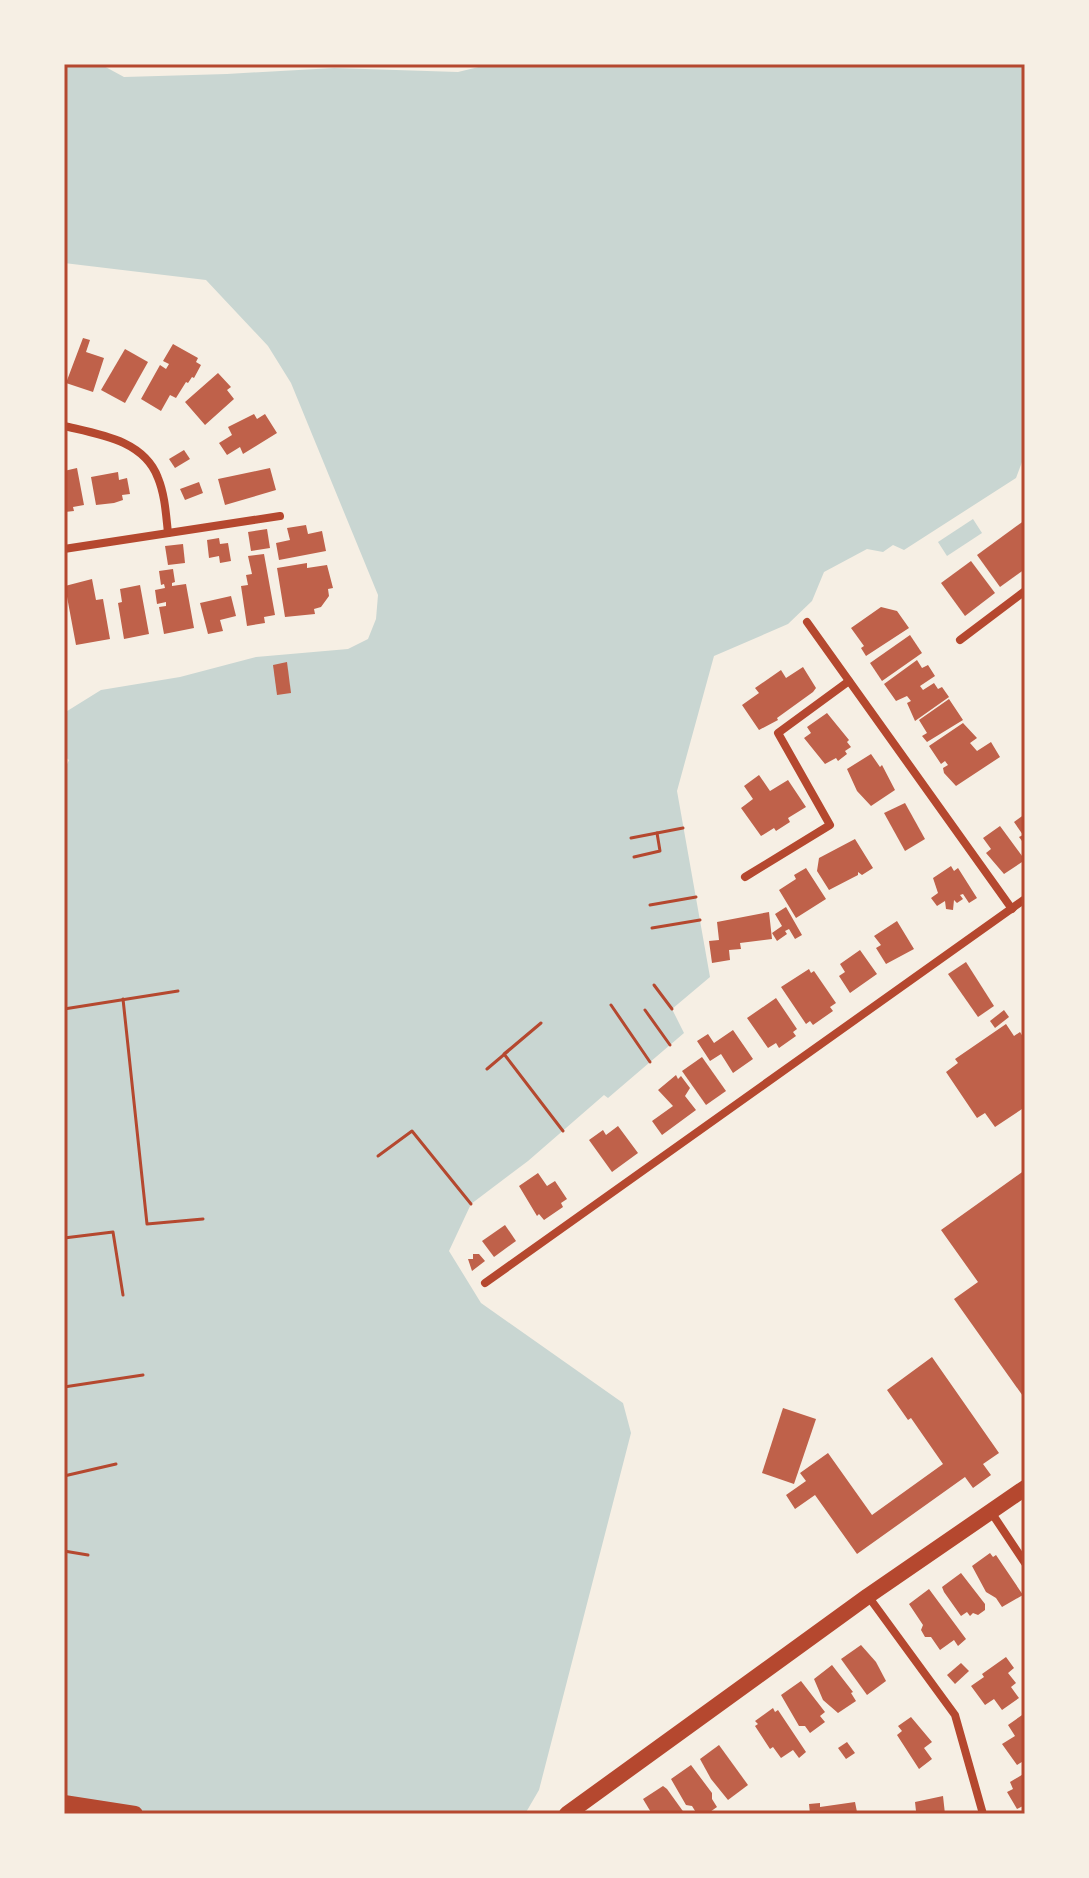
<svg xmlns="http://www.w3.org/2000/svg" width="1089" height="1878" viewBox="0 0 1089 1878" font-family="'Public Sans',sans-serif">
<rect width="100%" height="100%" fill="#f6efe4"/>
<g fill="#c9d6d2">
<polygon points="64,64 100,64 124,77 227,74 334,68 458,72 491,64 1025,64 1025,454 1016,478 904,550 893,545 883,552 867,549 824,572 812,601 788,624 714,656 677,791 710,977 672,1009 684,1033 608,1098 604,1095 528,1161 471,1204 449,1251 481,1303 623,1403 631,1433 539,1790 525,1814 64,1814 64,771 69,760 64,756 64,713 101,690 180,677 256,657 348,649 368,639 376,619 378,595 291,383 268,346 206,280 64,263"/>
<polygon points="973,519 982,533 947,556 938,542"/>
</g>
<g fill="#bf614a">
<polygon points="83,338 90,340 86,352 104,358 93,392 66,383"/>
<polygon points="173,344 198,358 196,362 201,365 194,378 192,377 188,383 186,382 176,398 170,395 161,411 141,399 160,365 166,369 169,364 163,361"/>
<polygon points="125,349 148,362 125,403 101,390"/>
<polygon points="218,373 231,387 227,390 234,399 205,425 185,402"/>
<polygon points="254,414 257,419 265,414 277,433 243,454 240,447 227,455 219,443 232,435 228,427"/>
<polygon points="184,450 190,459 175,468 169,459"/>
<polygon points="77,468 84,505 73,507 74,511 65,512 64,471"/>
<polygon points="270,468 276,490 225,505 218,479"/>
<polygon points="118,472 119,480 127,478 130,494 122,495 123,500 114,503 96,505 91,477"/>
<polygon points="199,482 203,493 185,500 180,489"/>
<polygon points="1025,520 1025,569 1000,587 977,555"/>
<polygon points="306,525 308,534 322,531 326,551 279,560 276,543 290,540 287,528"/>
<polygon points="267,529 270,548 251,551 248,532"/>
<polygon points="219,538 220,544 228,543 231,561 220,563 219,556 209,558 207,540"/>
<polygon points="183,544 185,563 168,565 165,546"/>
<polygon points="264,554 275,615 264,617 265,623 247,626 241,586 248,585 246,575 252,574 248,556"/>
<polygon points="971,561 995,593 965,616 941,583"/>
<polygon points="307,563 307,568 327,565 333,588 328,589 329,596 321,607 314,609 315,614 285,617 277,568"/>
<polygon points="173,569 175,582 172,583 172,586 186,584 194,628 164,634 159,607 166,606 166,602 157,604 155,590 165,588 164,584 161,585 159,571"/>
<polygon points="92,579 96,600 103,599 110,639 76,645 65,586"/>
<polygon points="140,585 149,634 124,639 118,603 122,602 120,589"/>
<polygon points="231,596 236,616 220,620 223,631 208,634 200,603"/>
<polygon points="881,607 897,611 909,628 866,656 861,648 864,646 851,628"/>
<polygon points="910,635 922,653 882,681 870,663"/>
<polygon points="917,660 922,668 928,665 935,676 920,686 923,690 934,683 938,689 942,687 949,697 915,721 907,703 911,701 907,696 896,701 884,684"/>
<polygon points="287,662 291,693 277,695 273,665"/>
<polygon points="803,667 816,688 813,692 777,718 778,720 759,730 742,705 759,693 755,688 781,670 786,678"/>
<polygon points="949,699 963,720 927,742 922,736 927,733 919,720"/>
<polygon points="827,713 849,740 847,742 851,747 845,751 847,754 838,761 836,758 825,764 804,738 811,733 807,727"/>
<polygon points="963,723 977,738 970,743 977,751 991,742 1000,757 956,786 944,773 943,768 948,765 945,761 941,764 929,746"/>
<polygon points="871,754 880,767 882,765 895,790 871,806 857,791 847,769"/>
<polygon points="759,775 770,791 788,780 806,807 788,818 790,822 776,831 774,828 761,836 741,808 753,799 744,786"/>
<polygon points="905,803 925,839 905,851 884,813"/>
<polygon points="1025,814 1025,845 1019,837 1023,835 1014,822"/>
<polygon points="1000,826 1025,860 1004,874 986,853 991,849 983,838"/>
<polygon points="855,839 873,868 862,875 858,872 858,875 829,890 817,871 819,858"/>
<polygon points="951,866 954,871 958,868 977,898 969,903 963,894 960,895 963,899 957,903 954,900 953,910 946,909 945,901 937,906 931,898 938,893 933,878"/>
<polygon points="806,868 826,899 796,918 779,890 796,879 794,875"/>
<polygon points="786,907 802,935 795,939 789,929 785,931 787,934 777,941 772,933 782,926 775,914"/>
<polygon points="769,912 772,939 740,943 741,949 729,950 730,960 712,963 709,941 719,940 717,922"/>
<polygon points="897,921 914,949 886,964 876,948 881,945 874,936"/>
<polygon points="860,950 877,974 850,993 839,976 845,972 840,964"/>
<polygon points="966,962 994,1006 978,1017 948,974"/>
<polygon points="809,969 811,973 814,971 836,1003 830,1007 833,1011 813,1025 810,1021 806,1024 781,987"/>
<polygon points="776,998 797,1029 793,1032 796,1036 779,1048 776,1043 768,1048 747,1018"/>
<polygon points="1004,1010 1009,1017 995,1028 990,1021"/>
<polygon points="1006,1024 1014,1036 1020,1032 1025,1040 1025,1107 995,1127 985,1113 977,1118 946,1072 958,1063 955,1059"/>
<polygon points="733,1030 753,1059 733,1073 721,1054 710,1061 697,1041 708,1034 714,1043"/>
<polygon points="702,1057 726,1091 706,1105 682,1071"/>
<polygon points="676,1075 678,1079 681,1076 690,1088 685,1096 696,1110 662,1135 652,1121 673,1106 658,1090"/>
<polygon points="618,1126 638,1153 612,1172 589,1140 603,1130 606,1135"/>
<polygon points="1025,1170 1025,1399 954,1299 978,1282 941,1230"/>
<polygon points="538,1173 547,1186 555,1181 567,1199 561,1203 563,1207 544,1220 539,1214 537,1216 519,1186"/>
<polygon points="505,1225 516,1241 494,1257 482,1241"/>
<polygon points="473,1254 479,1254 485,1261 472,1271 468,1259 473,1259"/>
<polygon points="932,1357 999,1453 983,1464 991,1475 973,1488 965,1477 857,1554 815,1495 795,1509 786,1495 806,1481 800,1473 828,1453 872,1515 943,1464 911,1418 908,1420 887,1390"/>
<polygon points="783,1408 816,1419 794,1484 762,1473"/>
<polygon points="990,1553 993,1557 996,1555 1023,1595 1002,1607 996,1598 986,1592 972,1566"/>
<polygon points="961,1573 985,1604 985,1610 978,1615 973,1613 970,1616 967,1612 961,1616 944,1592 942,1587"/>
<polygon points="929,1589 966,1639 958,1646 954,1640 940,1650 931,1637 925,1637 921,1630 923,1625 909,1604"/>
<polygon points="861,1645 876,1662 886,1681 867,1695 841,1659"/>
<polygon points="1006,1657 1014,1668 1008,1673 1016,1683 1011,1687 1019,1698 1002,1710 994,1699 985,1705 971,1686 984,1677 982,1674"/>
<polygon points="961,1663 969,1671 955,1684 947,1675"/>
<polygon points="832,1665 853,1692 851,1693 856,1701 838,1713 823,1700 814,1679"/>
<polygon points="801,1681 825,1712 820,1716 825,1722 810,1733 805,1726 799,1726 781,1695"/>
<polygon points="773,1708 775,1712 778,1710 806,1752 799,1758 793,1750 781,1758 773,1747 770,1749 755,1726 758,1724 755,1721"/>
<polygon points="1025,1713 1025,1760 1017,1765 1002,1744 1015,1736 1008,1725"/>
<polygon points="911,1717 932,1742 924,1748 932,1759 919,1769 897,1735 902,1731 898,1726"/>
<polygon points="847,1742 855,1753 846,1759 838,1748"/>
<polygon points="719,1745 748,1785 728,1800 711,1779 700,1759"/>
<polygon points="691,1765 712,1793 712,1799 717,1807 707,1814 697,1814 692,1806 686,1805 671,1779"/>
<polygon points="1025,1773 1025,1805 1017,1809 1007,1792 1013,1789 1010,1782"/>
<polygon points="663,1786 667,1789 685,1814 652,1814 643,1799"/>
<polygon points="943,1796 945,1814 904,1814 916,1811 915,1802"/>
<polygon points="855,1802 857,1812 810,1814 809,1804 820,1803 820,1807"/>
</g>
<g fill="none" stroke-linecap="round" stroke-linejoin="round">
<g stroke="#b5482f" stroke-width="3">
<polyline points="631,838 683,828"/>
<polyline points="634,857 660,851 657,833"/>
<polyline points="650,905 696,897"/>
<polyline points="652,928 700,920"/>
<polyline points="654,985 672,1009"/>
<polyline points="123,999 147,1224 203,1219"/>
<polyline points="611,1005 650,1062"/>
<polyline points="64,1009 178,991"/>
<polyline points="645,1010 670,1045"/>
<polyline points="487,1069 541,1023 504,1054 563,1131"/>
<polyline points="378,1156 412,1131 471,1204"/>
<polyline points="64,1238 113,1232 123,1295"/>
<polyline points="64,1387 143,1375"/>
<polyline points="64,1476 116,1464"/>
<polyline points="64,1551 88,1555"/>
</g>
<g stroke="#b5482f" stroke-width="8">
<path d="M 64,426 C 98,434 144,440 158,478 C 165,495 166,515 168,533"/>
<polyline points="64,549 280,516"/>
<polyline points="807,622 1012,909"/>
<polyline points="960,640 1025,591"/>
<polyline points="745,877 830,825 778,733 849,681"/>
<polyline points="485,1283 1025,899"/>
<polyline points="991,1512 1025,1563"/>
<polyline points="868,1596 955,1715 983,1814"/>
</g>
<g stroke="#b5482f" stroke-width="16">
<polyline points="64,1803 135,1814"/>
<polyline points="567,1814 868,1596 1025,1488"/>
</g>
</g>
<rect width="1089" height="1878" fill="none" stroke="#f6efe4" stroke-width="132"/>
<rect x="66" y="66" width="957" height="1746" fill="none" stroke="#b5482f" stroke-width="3"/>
</svg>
